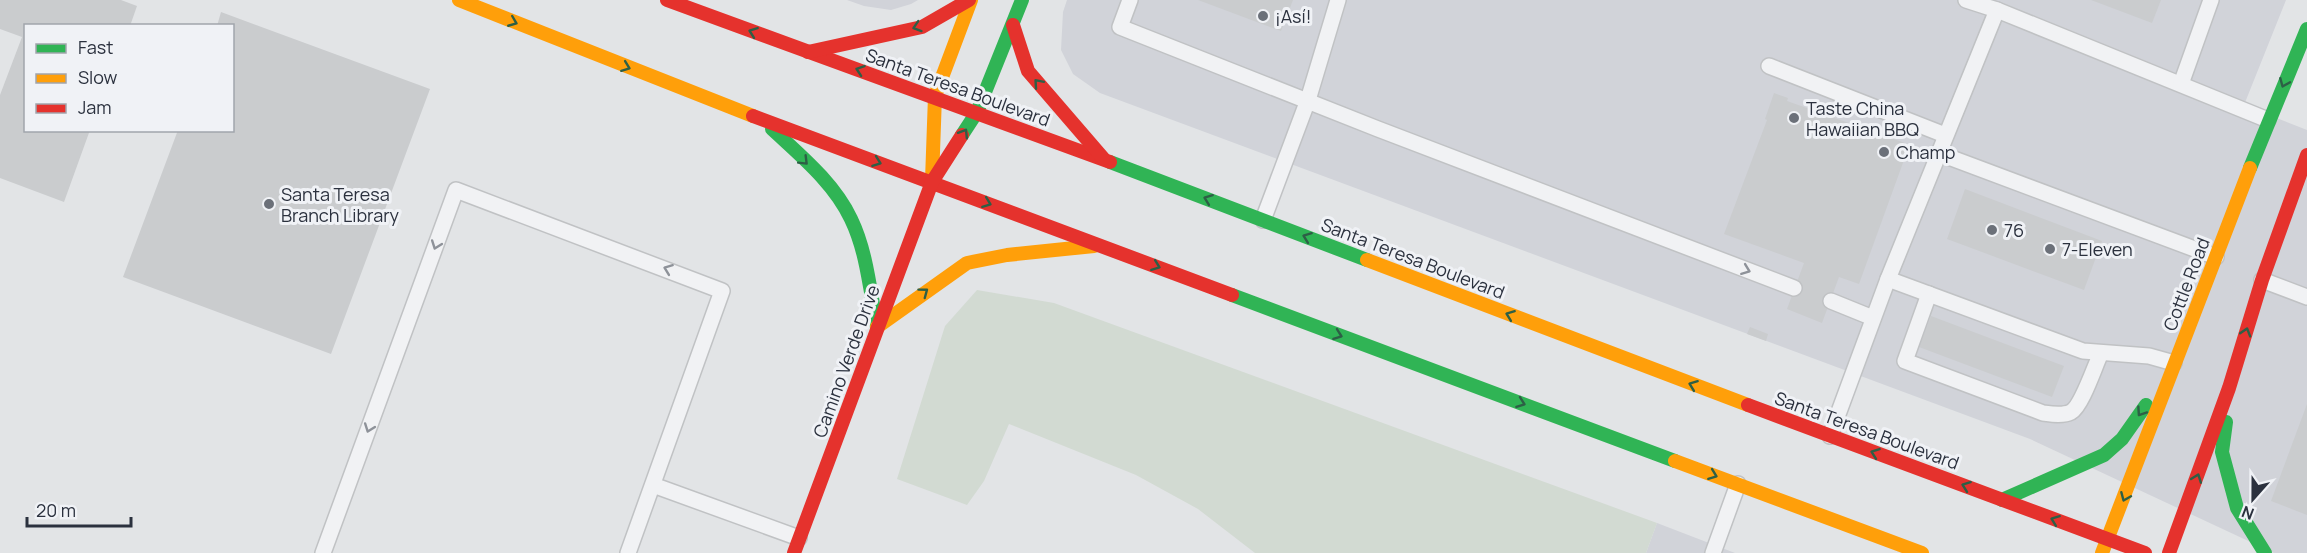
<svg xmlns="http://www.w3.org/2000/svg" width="2307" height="553" viewBox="0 0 2307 553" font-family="Manrope,sans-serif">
<rect width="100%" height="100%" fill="#e2e4e6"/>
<g fill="#d1d3d9">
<polygon points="847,0 918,0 911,4 891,10 864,6"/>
<polygon points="1067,0 2286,0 2244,105 2307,130 2307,553 2274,553 2030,439 1100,93 1073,74 1061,50 1063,12"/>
<polygon points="1657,523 1735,553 1646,553"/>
</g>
<polygon fill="#d2dad2" points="977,290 1054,303 1657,523 1646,553 1255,553 1198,509 1136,475 1009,424 984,481 967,505 897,479 945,326"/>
<g fill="#caccce">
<polygon points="0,0 121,0 137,6 130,26 26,26 26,130 90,130 64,202 0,178 0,95 22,37 0,29"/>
<polygon points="1198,0 1293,0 1281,31"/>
<polygon points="2091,0 2161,0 2152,23"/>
<polygon points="221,12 430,89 331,354 123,277 178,130 232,130 232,26 217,26"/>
<polygon points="1774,93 1788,98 1787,101 1905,143 1904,147 1908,149 1859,284 1839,277 1822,323 1787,309 1804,263 1724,234 1767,120 1765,119"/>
<polygon points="1965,189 2102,241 2084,290 1947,239"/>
<polygon points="1931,316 2064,366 2052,397 1919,347"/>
<polygon points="1750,327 1768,334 1766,341 1747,334"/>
<polygon points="2307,404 2307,515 2271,501"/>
</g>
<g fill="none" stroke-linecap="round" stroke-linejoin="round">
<defs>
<g id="lane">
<polyline points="1130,0 1120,27 1378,129 1794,288"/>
<polyline points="1966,0 1997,10 2268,120"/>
<polyline points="1769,66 1945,135"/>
<polyline points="2181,84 2211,0"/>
<polyline points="1938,153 2216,257"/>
<polyline points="1263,220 1308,100 1338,0"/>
<polyline points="1888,279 2083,351 2149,356 2174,363"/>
<polyline points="2262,280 2307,297"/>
<path d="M 1929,294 L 1905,361 L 2043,413 C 2051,414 2063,416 2071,412 C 2082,406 2095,365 2101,353"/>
<polyline points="1831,301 1873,318"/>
<polyline points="1830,436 1888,279 1997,10"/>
<polyline points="653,485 799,538"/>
<polyline points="323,553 456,190 722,291 628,553"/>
<polyline points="1713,553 1738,484"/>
</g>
</defs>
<use href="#lane" stroke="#c0c2c4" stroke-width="18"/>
<use href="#lane" stroke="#f1f2f4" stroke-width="15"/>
<g stroke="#30b455" stroke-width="14">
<path d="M 772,129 C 801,156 834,183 851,219 C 867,252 870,291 877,327"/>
<polyline points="962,135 977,112 1022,0"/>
<polyline points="1110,162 1367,260"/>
<polyline points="2250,168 2307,29"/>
<polyline points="1232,295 1675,461"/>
<polyline points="2226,422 2222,452 2237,508 2265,553"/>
<polyline points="2002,500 2104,455 2122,439 2146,405"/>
</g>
<g stroke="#ff9f0a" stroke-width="14">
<polyline points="459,0 753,116"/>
<polyline points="932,180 935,96 971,0"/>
<polyline points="1367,260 1748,405"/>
<polyline points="877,327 967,263 1007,255 1094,246"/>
<polyline points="1675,461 1922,553"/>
<polyline points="2102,553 2250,168"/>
</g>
<g stroke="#e5322d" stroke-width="14">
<polyline points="667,0 1110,162"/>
<polyline points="1013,25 1028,71 1103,158"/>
<polyline points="808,52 922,27 969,0"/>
<polyline points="753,116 1232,295"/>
<polyline points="1748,405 2145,553"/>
<polyline points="794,553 932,182 962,135"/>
<polyline points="2169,553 2229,388 2262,280 2307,155"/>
</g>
</g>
<defs><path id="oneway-chevron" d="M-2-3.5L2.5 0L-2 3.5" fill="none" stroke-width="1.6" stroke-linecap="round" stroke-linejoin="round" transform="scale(1.5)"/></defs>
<g stroke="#2d5f46">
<use href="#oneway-chevron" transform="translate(513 22) rotate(22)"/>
<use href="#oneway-chevron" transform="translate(917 27) rotate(162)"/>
<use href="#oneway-chevron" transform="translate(753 32) rotate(-160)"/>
<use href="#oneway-chevron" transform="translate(626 67) rotate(21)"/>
<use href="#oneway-chevron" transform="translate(860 70) rotate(-161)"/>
<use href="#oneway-chevron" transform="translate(1038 83) rotate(-131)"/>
<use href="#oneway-chevron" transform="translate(2284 83) rotate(113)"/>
<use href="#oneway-chevron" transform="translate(964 133) rotate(-58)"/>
<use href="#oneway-chevron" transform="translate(804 161) rotate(45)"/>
<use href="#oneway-chevron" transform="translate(877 162) rotate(20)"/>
<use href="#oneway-chevron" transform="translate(1208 199) rotate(-159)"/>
<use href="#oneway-chevron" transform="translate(987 203) rotate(21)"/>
<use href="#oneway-chevron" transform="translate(1307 237) rotate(-159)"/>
<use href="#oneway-chevron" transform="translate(1156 266) rotate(21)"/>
<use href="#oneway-chevron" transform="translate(924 292) rotate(-37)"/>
<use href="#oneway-chevron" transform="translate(1510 315) rotate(-159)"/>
<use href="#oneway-chevron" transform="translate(2246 332) rotate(-73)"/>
<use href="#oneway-chevron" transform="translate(1338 335) rotate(20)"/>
<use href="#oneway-chevron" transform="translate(1693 385) rotate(-159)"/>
<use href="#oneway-chevron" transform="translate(1521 403) rotate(20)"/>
<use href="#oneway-chevron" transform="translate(2141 412) rotate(124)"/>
<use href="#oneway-chevron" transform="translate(1875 453) rotate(-160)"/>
<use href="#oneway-chevron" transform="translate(1713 475) rotate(21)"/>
<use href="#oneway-chevron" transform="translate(2197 478) rotate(-70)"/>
<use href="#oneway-chevron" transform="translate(1966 486) rotate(-160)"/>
<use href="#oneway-chevron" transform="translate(2125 497) rotate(113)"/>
<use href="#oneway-chevron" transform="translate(2055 520) rotate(-159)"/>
</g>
<g stroke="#8e9299">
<use href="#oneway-chevron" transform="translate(436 245) rotate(110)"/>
<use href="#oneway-chevron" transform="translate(668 269) rotate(-159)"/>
<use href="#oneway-chevron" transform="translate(1746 270) rotate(21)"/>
<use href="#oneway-chevron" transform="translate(369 428) rotate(110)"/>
</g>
<g fill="#6b7079" stroke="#f0f2f6" stroke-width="2">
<circle cx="1263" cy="16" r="6"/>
<circle cx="1794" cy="118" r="6"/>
<circle cx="1884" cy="152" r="6"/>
<circle cx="269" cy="204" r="6"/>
<circle cx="1992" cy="230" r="6"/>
<circle cx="2050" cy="249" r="6"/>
</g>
<g text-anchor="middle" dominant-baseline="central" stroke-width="6" stroke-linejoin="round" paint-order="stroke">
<g font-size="18" fill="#2b313e" stroke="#f0f2f6" text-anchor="start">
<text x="1275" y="16">¡Así!</text>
<text x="1806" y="108">Taste China<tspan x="1806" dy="21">Hawaiian BBQ</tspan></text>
<text x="1896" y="152">Champ</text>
<text x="281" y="194">Santa Teresa<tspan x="281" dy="21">Branch Library</tspan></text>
<text x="2004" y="230">76</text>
<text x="2062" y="249">7-Eleven</text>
</g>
<g font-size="18" fill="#2b313e" stroke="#f0f2f6">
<text transform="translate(958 87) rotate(20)">Santa Teresa Boulevard</text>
<text transform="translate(1413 258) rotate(21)">Santa Teresa Boulevard</text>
<text transform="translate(2186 284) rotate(-69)">Cottle Road</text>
<text transform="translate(846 361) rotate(-70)">Camino Verde Drive</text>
<text transform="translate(1867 430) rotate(20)">Santa Teresa Boulevard</text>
</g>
</g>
<rect x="24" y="24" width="210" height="108" fill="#f0f2f6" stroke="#a1a5ac" stroke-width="1.5"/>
<rect x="36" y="44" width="30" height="9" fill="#30b455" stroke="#a1a5ac" stroke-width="1.5"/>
<text x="78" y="54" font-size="18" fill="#2b313e">Fast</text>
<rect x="36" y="74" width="30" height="9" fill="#ff9f0a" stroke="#a1a5ac" stroke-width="1.5"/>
<text x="78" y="84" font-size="18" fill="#2b313e">Slow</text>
<rect x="36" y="104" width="30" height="9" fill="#e5322d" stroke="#a1a5ac" stroke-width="1.5"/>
<text x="78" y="114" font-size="18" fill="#2b313e">Jam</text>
<g transform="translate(2253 499) rotate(201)" stroke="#f0f2f6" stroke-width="4.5" paint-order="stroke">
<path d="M0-4.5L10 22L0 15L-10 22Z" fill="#2b313e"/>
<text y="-9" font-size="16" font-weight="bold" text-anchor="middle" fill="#2b313e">N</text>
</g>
<path d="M27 517v9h104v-9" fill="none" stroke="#2b313e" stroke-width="3"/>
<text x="36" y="517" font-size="18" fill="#2b313e" stroke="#f0f2f6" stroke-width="4.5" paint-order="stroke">20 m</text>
</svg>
